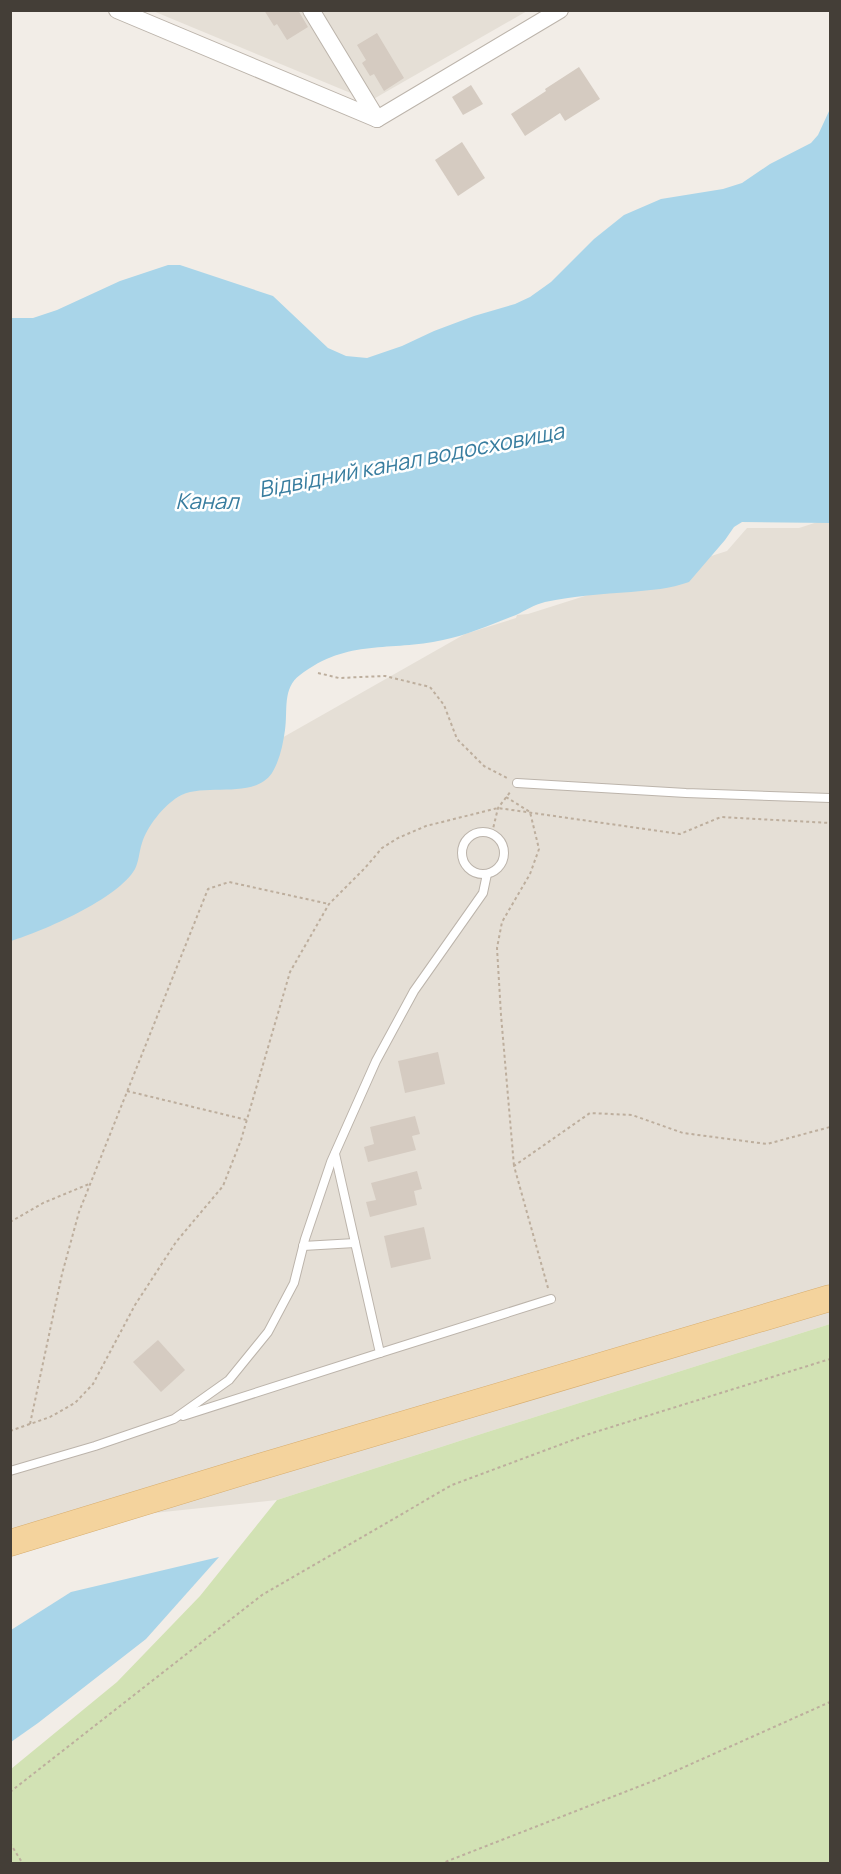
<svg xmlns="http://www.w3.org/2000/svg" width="841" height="1874" viewBox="0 0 841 1874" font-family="Manrope,sans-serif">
<rect width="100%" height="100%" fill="#f2ede7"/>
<g fill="#e5dfd6">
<polygon points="153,11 527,11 370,101"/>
<polygon points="830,518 830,1324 481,1434 277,1500 11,1528 11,866 178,797 465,634 516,618 517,615 528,614 727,551 747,528 799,528"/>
</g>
<polygon fill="#d2e2b4" points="830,1324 830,1863 11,1863 11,1769 117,1682 200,1596 277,1500 481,1434"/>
<g fill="#a9d5e9">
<path d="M 830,109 L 830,523 L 742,522 L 734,527 L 725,540 L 689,582 C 670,589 651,590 631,592 C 602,594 573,596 545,602 C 534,605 526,610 516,615 C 492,624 468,635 443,640 C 389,652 349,638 300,675 C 282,688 288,711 285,730 C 283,744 280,760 272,773 C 253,801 202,781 178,797 C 163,806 147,827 142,843 C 139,852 139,861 135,869 C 118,899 43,931 11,941 L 11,318 L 33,318 L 57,310 L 120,281 L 168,265 L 180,265 L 273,296 L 328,348 L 346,356 L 367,358 L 402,346 L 434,331 L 474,316 L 515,304 L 530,297 L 551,282 L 594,239 L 624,215 L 661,199 L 723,189 L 742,183 L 770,164 L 811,143 L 818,135 Z"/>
<polygon points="219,1557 146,1639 38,1723 11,1742 11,1630 71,1592"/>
</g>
<g fill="#d5cbc1">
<polygon points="264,10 298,10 308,27 287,40 277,24 274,26"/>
<polygon points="377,33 404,78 384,91 374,74 370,76 362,63 366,60 357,45"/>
<polygon points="579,67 600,99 565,121 560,113 525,136 511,114 546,91 545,89"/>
<polygon points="471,85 483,104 463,115 452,97"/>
<polygon points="462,142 485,178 458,196 435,160"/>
<polygon points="438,1052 445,1084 405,1093 398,1061"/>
<polygon points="415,1116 420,1134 412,1136 416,1150 368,1162 364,1147 374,1144 370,1127"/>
<polygon points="417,1171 422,1189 414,1191 417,1205 370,1217 366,1202 376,1200 371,1183"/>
<polygon points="424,1227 431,1259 391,1268 384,1236"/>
<polygon points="158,1340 185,1370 161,1392 133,1362"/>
</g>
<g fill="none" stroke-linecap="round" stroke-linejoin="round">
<defs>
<g id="service">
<polyline points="517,783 686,793 830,798"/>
<circle cx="483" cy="853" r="21"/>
<polyline points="303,1246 355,1243"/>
<polyline points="380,1353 551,1299"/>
<polyline points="183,1416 380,1353 335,1154"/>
<polyline points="10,1471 95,1446 174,1419 229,1380 268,1332 294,1283 305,1239 331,1162 376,1061 414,991 483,893 487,874"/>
</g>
<g id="minor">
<polyline points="117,10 377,119 560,10"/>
<polyline points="311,10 377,119"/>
</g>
<polyline id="primary" points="10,1543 259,1467 830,1298"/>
</defs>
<use href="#service" stroke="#bcb4ab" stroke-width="10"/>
<use href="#minor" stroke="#bcb4ab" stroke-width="18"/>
<use href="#primary" stroke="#d8ae6f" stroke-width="27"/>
<g stroke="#bdae9d" stroke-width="2" stroke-dasharray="3 3" stroke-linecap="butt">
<polyline points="318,673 339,678 385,676 430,687 444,705 457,739 484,766 507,778"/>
<polyline points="506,797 530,812 539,849 530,874 502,922 497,948 501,1015 514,1166"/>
<polyline points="492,833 498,808 511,791"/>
<polyline points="127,1091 247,1120"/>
<polyline points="10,1222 43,1203 89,1184"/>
<polyline points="548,1288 514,1166 590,1113 632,1115 683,1133 767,1144 830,1127"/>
<polyline points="30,1424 62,1274 79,1212 208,889 229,882 329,904"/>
<polyline points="10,1431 50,1417 75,1403 93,1384 135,1305 176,1242 223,1186 241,1140 290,972 329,904 365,868 382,848 398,838 426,826 498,808 680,834 721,817 830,823"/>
<polyline points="10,1792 262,1595 452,1485 589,1434 830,1359"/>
<polyline points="10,1843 23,1864"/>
<polyline points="440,1864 653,1781 830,1702"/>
</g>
<use href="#service" stroke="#fff" stroke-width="8"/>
<use href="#minor" stroke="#fff" stroke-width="16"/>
<use href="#primary" stroke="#f4d39d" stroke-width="26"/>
</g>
<g text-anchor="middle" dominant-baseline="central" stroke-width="5" stroke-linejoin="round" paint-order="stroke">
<g font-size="22" font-style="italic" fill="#387d9f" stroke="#fff">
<text transform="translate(411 460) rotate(-11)">Відвідний канал водосховища</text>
<text x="207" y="501">Канал</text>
</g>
</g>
<rect width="841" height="1874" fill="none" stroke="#443e37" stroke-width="24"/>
</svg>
